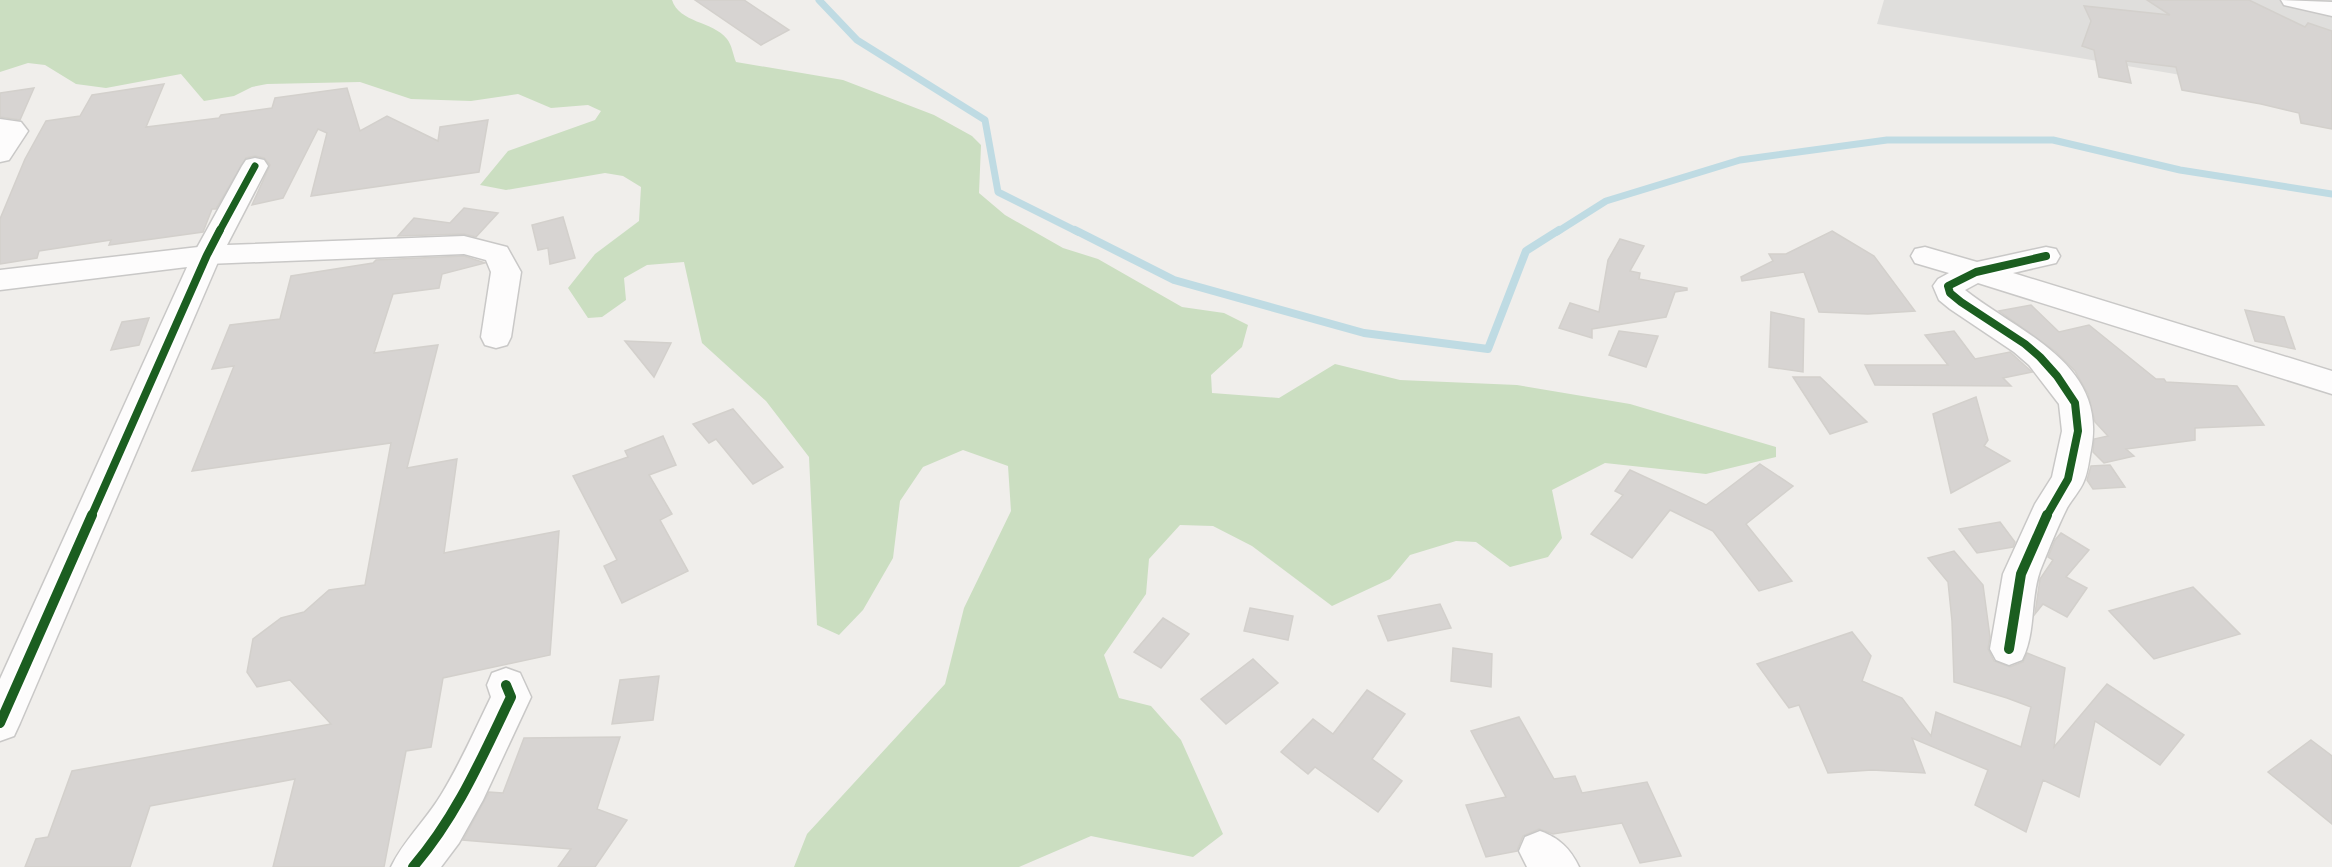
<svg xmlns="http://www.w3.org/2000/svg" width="2332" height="867" viewBox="0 0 2332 867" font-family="'PT Sans',sans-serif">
<rect width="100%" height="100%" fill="#f0eeeb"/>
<polygon fill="#dfdedc" points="1884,0 2332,0 2332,106 2175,74 1877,24"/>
<path fill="#cbdec1" d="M 0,0 L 672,0 C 679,23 713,21 727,39 C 732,45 733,55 736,62 L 843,80 L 934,115 L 972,136 L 981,145 L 979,193 L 1005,215 L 1063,248 L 1098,259 L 1182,307 L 1224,313 L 1248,325 L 1242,347 L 1211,375 L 1212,393 L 1279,398 L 1335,364 L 1400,380 L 1517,385 L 1630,404 L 1776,447 L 1776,457 L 1706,474 L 1605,463 L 1552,490 L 1562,538 L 1548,557 L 1510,567 L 1476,542 L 1456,541 L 1410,555 L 1390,579 L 1332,606 L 1252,546 L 1213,526 L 1180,525 L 1149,559 L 1146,594 L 1104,655 L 1119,698 L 1151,706 L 1181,740 L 1223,834 L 1193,857 L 1091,836 L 1019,867 L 794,867 L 807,834 L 945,684 L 964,608 L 1011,511 L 1008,466 L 963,450 L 923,467 L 900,501 L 893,558 L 863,610 L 839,635 L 817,625 L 809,457 L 766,401 L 702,343 L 684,262 L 647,265 L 624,278 L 626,300 L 602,317 L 588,318 L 568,288 L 595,254 L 639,221 L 641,187 L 623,176 L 605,173 L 506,190 L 480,185 L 508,151 L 595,120 L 601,111 L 588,105 L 551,108 L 518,94 L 471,101 L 411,99 L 360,82 L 267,84 L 252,87 L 234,96 L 204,101 L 181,74 L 106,88 L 76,84 L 45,65 L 28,63 L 0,72 Z"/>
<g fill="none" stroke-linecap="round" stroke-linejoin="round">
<g stroke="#bfdbe3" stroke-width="7">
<polyline points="819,0 857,40 985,120 998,192 1078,232"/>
<polyline points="1557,232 1606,201 1740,160 1887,140 2053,140 2180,170 2332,194"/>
</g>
<polyline stroke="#bfdbe3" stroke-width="8" points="1075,230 1174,280 1364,333 1488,349 1526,251 1559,230"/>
</g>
<g fill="#d7d4d2" stroke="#d3d0cc" stroke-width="1.5">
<polygon points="695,0 744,0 789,30 761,45"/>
<polygon points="2147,0 2249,0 2305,27 2308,23 2332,31 2332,129 2301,123 2299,113 2261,104 2182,90 2176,67 2126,61 2131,83 2099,77 2094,50 2082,46 2091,21 2084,6 2170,15"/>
<polygon points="164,84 146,127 219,118 221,115 272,108 275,98 347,88 360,131 387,116 438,141 440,127 488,120 479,172 311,196 327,133 318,129 283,198 252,205 270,165 264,158 255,156 246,158 216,209 212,209 203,232 109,245 111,240 39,251 37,258 0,264 0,219 25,159 46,121 80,116 92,95"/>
<polygon points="34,88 20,120 0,117 0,93"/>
<polygon points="464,208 498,213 476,237 464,234 398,236 414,218 450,223"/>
<polygon points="563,217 575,258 550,264 548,248 538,250 532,225"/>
<polygon points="1832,231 1874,256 1915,311 1868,314 1819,312 1804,272 1742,281 1741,277 1773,261 1769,254 1786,254"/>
<polygon points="1620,239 1644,246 1630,271 1640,273 1639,279 1687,288 1687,290 1675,292 1666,317 1592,329 1592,338 1559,328 1570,303 1599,312 1608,260"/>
<polygon points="464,256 485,263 442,274 439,288 393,294 374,353 438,345 407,468 457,459 444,553 559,531 550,655 443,678 431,747 406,751 384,867 273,867 295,779 150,806 130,867 25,867 36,839 48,837 72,771 331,724 290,680 257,687 247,672 253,639 281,618 304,612 329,590 365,585 391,443 192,471 234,366 212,369 230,325 280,319 291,276 373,263 376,260"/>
<polygon points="2031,305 2059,332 2089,325 2156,379 2164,379 2166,382 2237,386 2264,425 2195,428 2195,440 2126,449 2134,456 2104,463 2093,452 2094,439 2108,436 2095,422 2088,394 2075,371 2056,352 1999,311"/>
<polygon points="2245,310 2284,317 2295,349 2255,341"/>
<polygon points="1771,312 1804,319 1803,372 1769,367"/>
<polygon points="149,318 139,345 111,350 122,322"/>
<polygon points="1619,331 1658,336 1646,367 1609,355"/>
<polygon points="1954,331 1975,359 2010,352 2032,372 2003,378 2011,386 1875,385 1865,365 1948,365 1925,335"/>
<polygon points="625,341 671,343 654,377"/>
<polygon points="1793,377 1820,377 1867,422 1830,434"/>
<polygon points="1976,397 1988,440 1984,446 2010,461 1951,493 1933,414"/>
<polygon points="733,409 783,467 753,484 716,439 709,443 693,424"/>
<polygon points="663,436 676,465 649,475 672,514 660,520 688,571 622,603 604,566 617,560 573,476 628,457 625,451"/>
<polygon points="1760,464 1793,486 1746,524 1792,581 1759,591 1713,531 1670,510 1632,558 1591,534 1623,495 1615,491 1630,470 1706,505"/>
<polygon points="2110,465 2125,487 2093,489 2087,480 2091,466"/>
<polygon points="2000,522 2015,542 2013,547 1977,553 1959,529"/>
<polygon points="2061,533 2089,550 2066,577 2087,588 2067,617 2043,604 2035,614 2040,579 2053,560 2048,557 2055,540"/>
<polygon points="1954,551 1983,585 1990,637 1988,649 1994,661 2010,667 2023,662 2027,653 2065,668 2054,747 2107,684 2184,735 2160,765 2095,721 2079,797 2043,780 2026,832 1975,805 1988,770 1912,738 1925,773 1872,770 1828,773 1799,705 1789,708 1757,664 1852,632 1871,656 1862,681 1902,698 1931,736 1936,712 2021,747 2031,707 2007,698 1954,682 1952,621 1948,582 1928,558"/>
<polygon points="2193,587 2240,634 2154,659 2109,611"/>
<polygon points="1440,604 1451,628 1388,641 1378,616"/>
<polygon points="1250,608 1293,616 1288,640 1244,631"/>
<polygon points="1163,618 1189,634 1161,668 1134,652"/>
<polygon points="1453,648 1492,654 1491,687 1451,681"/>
<polygon points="1253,659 1278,683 1226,724 1201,699"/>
<polygon points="659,676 653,720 612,724 620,680"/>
<polygon points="1367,690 1405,714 1372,759 1402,781 1378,812 1315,767 1308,774 1281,752 1313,719 1333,734"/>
<polygon points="1519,717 1554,779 1575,776 1582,793 1647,782 1681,856 1640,863 1622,823 1553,834 1539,829 1523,836 1517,851 1486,857 1466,805 1506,797 1471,731"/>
<polygon points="620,737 597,809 627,820 595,867 558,867 571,849 463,840 489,792 503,793 524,738"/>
<polygon points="2311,740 2332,756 2332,824 2268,772"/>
</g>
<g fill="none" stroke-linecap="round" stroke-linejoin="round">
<defs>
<g id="minor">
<polygon points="2281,0 2332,2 2332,16 2284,5"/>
<polygon points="0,119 21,122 28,131 9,160 0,162"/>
<polygon points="255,158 264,160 268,166 227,245 464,236 507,247 521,272 511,337 507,345 496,348 485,345 481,337 491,272 486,260 464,254 207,264 197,262 193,255 242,166 246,160"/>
<path d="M 1925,247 L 1977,262 L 2046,247 L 2056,249 L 2060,256 L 2056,263 L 2013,273 L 2332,371 L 2332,394 L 1978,283 L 1965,290 C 2019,333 2108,363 2091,450 C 2089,460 2088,472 2084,481 C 2080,491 2072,499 2067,508 C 2057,528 2048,551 2040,571 C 2030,600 2036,633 2022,660 L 2009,665 L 1996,660 L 1990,649 L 2003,574 L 2035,504 L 2052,477 L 2062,431 L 2059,404 L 2029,365 L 2014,352 L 1950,309 L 1939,300 L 1933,286 L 1938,279 L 1949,273 L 1915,263 L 1911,256 L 1915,249 Z"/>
<path d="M 506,668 L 520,673 L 531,697 L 483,800 L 459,843 L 441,867 L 391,867 C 403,841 426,820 441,795 C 460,764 475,730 491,697 L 487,685 L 492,673 Z"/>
<path d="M 1540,831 C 1559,838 1570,848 1579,867 L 1527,867 L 1519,851 L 1525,837 Z"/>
</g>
<polygon id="tertiary" points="207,246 217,248 221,255 20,723 14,736 0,741 0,679 187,267 0,290 0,270"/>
</defs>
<use href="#minor" stroke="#c9c8c7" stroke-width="3"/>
<use href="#tertiary" stroke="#c9c8c7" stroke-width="3"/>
<use href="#minor" fill="#fdfcfc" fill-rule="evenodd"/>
<use href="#tertiary" fill="#fdfcfc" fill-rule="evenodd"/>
<defs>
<polyline id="cycleway-far2" points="219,232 255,166"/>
<g id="cycleway-far1">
<polyline points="2046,256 1976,272 1948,286 1950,293 1961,302 2025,344 2040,357 2057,376 2075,403 2078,431 2068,479 2046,517"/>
<polyline points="91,517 207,255 220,230"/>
</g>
<g id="cycleway">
<polyline points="2009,649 2021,574 2047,515"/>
<polyline points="0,723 92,515"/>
<path d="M 413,867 C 457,816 482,757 511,697 L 506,685"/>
</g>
</defs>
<use href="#cycleway-far2" stroke="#fff" stroke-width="10"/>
<use href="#cycleway-far1" stroke="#fff" stroke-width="12"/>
<use href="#cycleway" stroke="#fff" stroke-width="14"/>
<use href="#cycleway-far2" stroke="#1b5e20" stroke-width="7"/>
<use href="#cycleway-far1" stroke="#1b5e20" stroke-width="8"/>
<use href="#cycleway" stroke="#1b5e20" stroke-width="10"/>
</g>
</svg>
